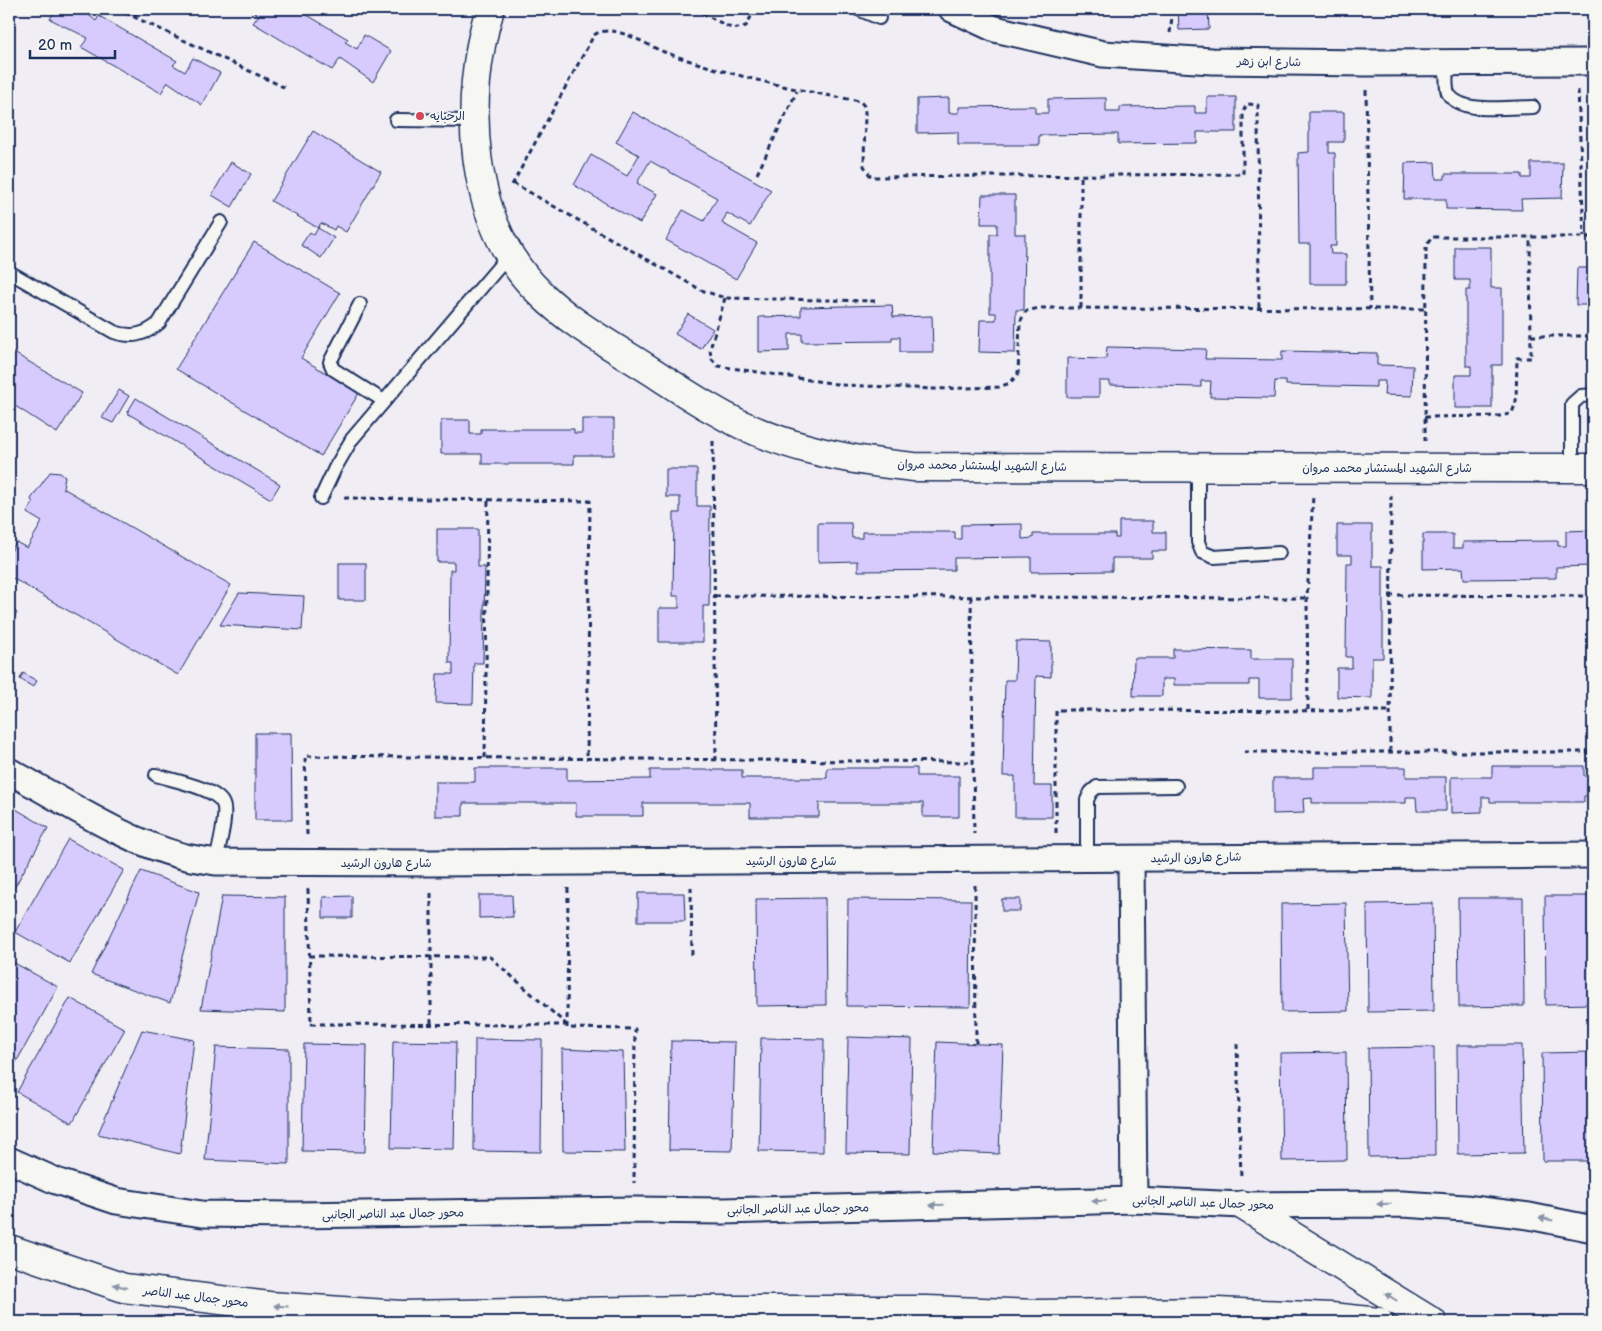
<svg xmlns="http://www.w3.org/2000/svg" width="1602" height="1331" viewBox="0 0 1602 1331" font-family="'Balsamiq Sans','Playpen Sans Arabic',sans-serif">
<rect width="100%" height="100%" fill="#f0edf4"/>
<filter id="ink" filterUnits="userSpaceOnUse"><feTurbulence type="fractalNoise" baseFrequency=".02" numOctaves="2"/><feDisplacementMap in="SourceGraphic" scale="10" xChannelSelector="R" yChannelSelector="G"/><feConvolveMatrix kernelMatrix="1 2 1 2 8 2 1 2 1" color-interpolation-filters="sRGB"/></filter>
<g filter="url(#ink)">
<g fill="#d7cbfd" stroke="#1b2f5e">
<polygon points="56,9 87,9 85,12 96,21 99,16 177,61 173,65 185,72 193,58 220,73 202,105 168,82 161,93 81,47 88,38 50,19"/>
<polygon points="247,9 297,9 348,39 345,42 357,49 364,35 391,51 373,82 340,59 332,70 253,23 259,15"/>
<polygon points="1178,9 1208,9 1209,29 1179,30"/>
<polygon points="1207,97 1236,97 1236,132 1197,132 1197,143 1118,144 1118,134 1039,135 1039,145 958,145 958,132 917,133 917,99 949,98 949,113 959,113 959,107 1035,106 1035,113 1048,113 1048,99 1106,98 1106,112 1120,112 1120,107 1195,106 1195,113 1207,113"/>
<polygon points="633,112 771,190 750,226 727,213 722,223 757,243 736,279 666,240 683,210 704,221 717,198 650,161 637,183 657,194 640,223 574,185 591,155 627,176 639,155 616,142"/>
<polygon points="1309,112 1344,112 1344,142 1329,142 1329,153 1335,153 1336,246 1330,246 1331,254 1346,254 1346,284 1310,284 1310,244 1299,244 1298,153 1309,152"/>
<polygon points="313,131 381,172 346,232 336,226 334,230 321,223 318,228 271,201"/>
<polygon points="231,162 251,174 232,207 212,195"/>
<polygon points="1435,162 1436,179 1445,179 1445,174 1522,174 1522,178 1531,178 1531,163 1563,163 1562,198 1521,199 1522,210 1446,209 1446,199 1404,199 1405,163"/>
<polygon points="982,195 1015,195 1015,234 1025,234 1024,310 1016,310 1015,353 979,352 980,320 996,320 996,313 990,313 990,234 997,234 997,224 981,224"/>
<polygon points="318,228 334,238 321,258 301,245 310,232 314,235"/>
<polygon points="254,242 340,293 301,358 359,393 321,456 176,369"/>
<polygon points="1455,247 1491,247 1491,288 1502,288 1502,365 1492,365 1492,408 1455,408 1455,375 1471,375 1471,366 1466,366 1466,290 1470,290 1470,280 1455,280"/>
<polygon points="1577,268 1593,268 1593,305 1576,305"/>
<polygon points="892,305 893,317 932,316 933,352 900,352 900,337 892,337 892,341 802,342 802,334 789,334 789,351 759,352 759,317 801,316 801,307"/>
<polygon points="688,314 713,329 701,349 675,334"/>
<polygon points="1107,347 1206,349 1205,359 1282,360 1282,351 1377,353 1377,365 1413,366 1412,396 1384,395 1385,381 1376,381 1376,387 1286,385 1286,381 1275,381 1274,398 1210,397 1211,381 1201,381 1201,387 1110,385 1110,381 1099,381 1099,397 1067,397 1067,358 1106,359"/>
<polygon points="9,350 82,393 57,433 9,402"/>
<polygon points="119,390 129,396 113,423 102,418"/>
<polygon points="136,398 280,484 271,499 127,413"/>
<polygon points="582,419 614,419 614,455 574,455 574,464 482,464 482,454 441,454 441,420 470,420 470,434 481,434 481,429 574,429 574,433 582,433"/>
<polygon points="666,469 697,469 697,506 710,506 709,606 703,606 703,642 659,642 659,608 679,608 679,596 673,596 674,513 680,513 680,497 666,497"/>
<polygon points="50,472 60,473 65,476 63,488 231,585 178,675 9,576 9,555 16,542 27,548 42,522 27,513 33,503 31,499"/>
<polygon points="1119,521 1153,521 1153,532 1166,532 1166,551 1152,551 1152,558 1112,558 1112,571 1031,572 1031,557 954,558 954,570 858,571 858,561 818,562 818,523 851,523 852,538 862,538 862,532 955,532 955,539 961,539 961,525 1022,524 1022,539 1033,538 1033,534 1115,534 1115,538 1119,538"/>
<polygon points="1337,525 1372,525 1372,566 1383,566 1383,658 1372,658 1372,698 1337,697 1337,668 1352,668 1352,657 1346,657 1347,563 1352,563 1352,555 1337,555"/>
<polygon points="437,529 478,529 478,567 485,567 483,663 474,663 473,704 436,703 437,674 453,674 453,663 449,663 450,570 454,570 454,562 437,562"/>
<polygon points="1593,530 1593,566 1556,567 1556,578 1464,579 1463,568 1423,569 1423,534 1453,534 1453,548 1463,548 1463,542 1558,541 1558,546 1566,546 1566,531"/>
<rect x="339" y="563" width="27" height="37"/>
<polygon points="239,593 304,596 302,630 220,625"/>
<polygon points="9,608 17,613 9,626"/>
<polygon points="1016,641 1051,642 1051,677 1036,676 1034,786 1052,786 1052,817 1015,817 1015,776 1003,776 1005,680 1015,680"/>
<polygon points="1173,649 1251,650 1251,659 1292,659 1292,698 1259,698 1259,680 1249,680 1249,685 1174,685 1174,679 1162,679 1162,696 1133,696 1134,658 1173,658"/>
<polygon points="23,673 37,681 33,687 20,679"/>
<polygon points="255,733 291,733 292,820 255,820"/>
<polygon points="1492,766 1584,766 1584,776 1593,776 1593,796 1584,796 1584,802 1490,802 1490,797 1482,797 1482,812 1451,813 1451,777 1492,777"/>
<polygon points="1314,767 1406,767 1406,777 1446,777 1446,811 1417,811 1416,797 1406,797 1406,803 1312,803 1312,798 1303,799 1304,813 1273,814 1273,778 1314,778"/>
<polygon points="475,768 567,768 567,780 650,779 650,770 742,770 742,778 827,778 827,768 917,768 917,776 959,776 959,817 923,817 923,803 819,803 819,817 750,817 750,803 643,803 643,816 576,816 576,803 463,803 463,816 435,816 435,782 475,782"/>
<polygon points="9,805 48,828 9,897"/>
<polygon points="68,839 124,870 70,963 15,932"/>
<polygon points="141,871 199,892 170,1003 91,974"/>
<polygon points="638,893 684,893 685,921 638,921"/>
<polygon points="479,895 512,895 513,917 479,918"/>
<polygon points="222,896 285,897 285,1012 201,1009"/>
<polygon points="352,896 352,918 323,918 323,897"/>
<polygon points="1545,896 1593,896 1593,1004 1546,1005"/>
<polygon points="825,898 826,1005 757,1006 756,899"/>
<polygon points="1458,898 1523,898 1524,1006 1459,1007"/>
<polygon points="848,899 971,900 970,1007 847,1006"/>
<rect x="1002" y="899" width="18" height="12"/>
<polygon points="1346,903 1348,1011 1282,1012 1281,904"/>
<polygon points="1433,903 1434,1011 1368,1012 1367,904"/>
<polygon points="9,960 58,987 9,1075"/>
<polygon points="70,998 125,1029 72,1123 17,1092"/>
<polygon points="142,1030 194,1040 180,1154 98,1134"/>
<polygon points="848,1037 912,1039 910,1154 846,1153"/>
<polygon points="761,1038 824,1039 823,1152 759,1151"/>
<polygon points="475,1039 542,1040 541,1152 474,1151"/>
<polygon points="393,1041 456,1042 454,1149 391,1148"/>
<polygon points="671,1041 735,1042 732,1151 669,1150"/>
<polygon points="937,1042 1003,1045 999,1154 933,1151"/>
<polygon points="304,1044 367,1045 365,1152 302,1151"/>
<polygon points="1457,1045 1522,1045 1524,1153 1458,1154"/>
<polygon points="216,1047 289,1049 289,1164 205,1160"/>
<polygon points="1434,1047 1435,1156 1369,1157 1368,1048"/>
<polygon points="562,1049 623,1052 625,1152 563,1151"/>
<polygon points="1346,1052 1347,1160 1282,1161 1280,1053"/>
<polygon points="1593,1052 1593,1161 1543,1161 1542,1053"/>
</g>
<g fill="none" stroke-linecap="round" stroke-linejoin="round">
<defs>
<g id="lane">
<polyline points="858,9 879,18"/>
<path d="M 1447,62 C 1447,70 1445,85 1448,93 C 1460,115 1510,107 1533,107"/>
<polyline points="396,120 475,121"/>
<path d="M 9,272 L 114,332 C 132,338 145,335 159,323 L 221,222"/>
<polyline points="360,304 330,362 333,369 384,401"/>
<polyline points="1198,468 1198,542 1202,552 1214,557 1279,553"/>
<polyline points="1572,468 1572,404 1581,396 1593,395"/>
<polyline points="321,498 335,468 352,439 509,255"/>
<path d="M 156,775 C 171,780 217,788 223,804 C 228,815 218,849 216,862"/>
<polyline points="1087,858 1087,800 1091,792 1097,787 1176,786"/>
</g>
<g id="street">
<polyline points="952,9 995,29 1103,54 1212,61 1366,63 1593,62"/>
<path d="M 9,771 C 63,800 122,840 182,856 C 193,859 205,860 216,862 L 431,863 L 1593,855"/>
<polyline points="1131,859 1134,1200"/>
<polyline points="9,1160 56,1181 116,1201 202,1214 295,1215 634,1210 723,1211 1134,1200 1242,1205 1402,1204 1465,1208 1529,1216 1593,1229"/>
</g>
<path id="secondary" d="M 490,9 C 462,100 468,224 540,293 C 570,323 609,344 645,367 C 667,381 689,396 712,409 C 774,446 843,460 914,467 L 1593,468"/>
<g id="primary">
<polyline points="1242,1205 1432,1322"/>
<polyline points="9,1249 124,1288 269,1306 401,1315 691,1310 927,1310 1037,1314 1217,1312 1331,1317 1379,1322"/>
</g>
</defs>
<use href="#lane" stroke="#1b2f5e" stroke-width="16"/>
<use href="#street" stroke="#1b2f5e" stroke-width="29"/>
<use href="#secondary" stroke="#1b2f5e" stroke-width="31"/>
<use href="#primary" stroke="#1b2f5e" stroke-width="31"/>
<g stroke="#1b2f5e" stroke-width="3" stroke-dasharray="5 4" stroke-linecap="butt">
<polyline points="117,9 288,89"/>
<polyline points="694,9 733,29 746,26 755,9"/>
<polyline points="134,17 138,9"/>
<polyline points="1170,33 1173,9"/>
<polyline points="1366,90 1370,309"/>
<polyline points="1578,90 1584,236"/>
<polyline points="757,174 797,91"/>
<polyline points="1081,177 1081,308"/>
<polyline points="513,183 701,290 725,298 875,301"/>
<path d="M 512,185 L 594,35 C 614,22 644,44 664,52 C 729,75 793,90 860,101 L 864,106 L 865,112 L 864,166 L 871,177 L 1243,174 L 1243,112 L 1247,104 L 1258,105 L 1259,309"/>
<polyline points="725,298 710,349 711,358 718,366 843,385 934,389 999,387 1010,383 1018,374 1020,322 1026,311 1039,308 1424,309"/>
<polyline points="1531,336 1593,336"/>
<polyline points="1424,417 1502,416 1512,413 1516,402 1517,358 1531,358 1530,237"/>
<polyline points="713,441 716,760"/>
<polyline points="1425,441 1426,254 1426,246 1432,237 1593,237"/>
<polyline points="344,498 590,501 587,758"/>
<polyline points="1389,595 1593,596"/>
<polyline points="715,596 1307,598"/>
<polyline points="971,597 974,834"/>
<polyline points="1308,710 1307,598 1313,496"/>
<polyline points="1244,752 1593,752"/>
<polyline points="1390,752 1391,496"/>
<polyline points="485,758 488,499"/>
<polyline points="1056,833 1056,710 1390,711"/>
<polyline points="307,835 305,756 973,762"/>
<polyline points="975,885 976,1043"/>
<polyline points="691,887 692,957"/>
<polyline points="568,888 567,1028 635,1029 634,1183"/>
<polyline points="308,889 311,1024 567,1025"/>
<polyline points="309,956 490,957 567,1025"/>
<polyline points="431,1024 431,889"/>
<polyline points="1237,1044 1241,1178"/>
</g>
<use href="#lane" stroke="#f6f6f2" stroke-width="12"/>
<use href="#street" stroke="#f6f6f2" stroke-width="25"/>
<use href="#secondary" stroke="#f6f6f2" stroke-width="28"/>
<use href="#primary" stroke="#f6f6f2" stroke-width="28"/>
</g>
<defs><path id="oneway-solid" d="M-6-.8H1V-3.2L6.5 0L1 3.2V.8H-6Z" transform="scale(1.25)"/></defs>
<g fill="#8892a8">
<use href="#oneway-solid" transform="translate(1099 1201) rotate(178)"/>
<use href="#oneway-solid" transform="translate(1384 1204) rotate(179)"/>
<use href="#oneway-solid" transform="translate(937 1205) rotate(178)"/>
<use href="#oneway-solid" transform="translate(1546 1219) rotate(-168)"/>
<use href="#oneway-solid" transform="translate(120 1286) rotate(-165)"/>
<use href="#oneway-solid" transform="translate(1391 1297) rotate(-148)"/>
<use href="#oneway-solid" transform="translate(281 1306) rotate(-176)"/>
</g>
</g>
<circle fill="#d1495b" stroke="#f6f6f2" stroke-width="2" cx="420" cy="116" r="5"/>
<g text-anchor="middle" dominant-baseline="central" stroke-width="4" stroke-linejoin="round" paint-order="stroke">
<g font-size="12" fill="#1b2f5e" stroke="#f6f6f2">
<text transform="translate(1269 62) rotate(1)">شارع ابن زهر</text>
<text transform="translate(982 466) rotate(1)">شارع الشهيد المستشار محمد مروان</text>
<text x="1387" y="468">شارع الشهيد المستشار محمد مروان</text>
<text transform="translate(1196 858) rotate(-1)">شارع هارون الرشيد</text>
<text x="791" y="861">شارع هارون الرشيد</text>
<text x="386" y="863">شارع هارون الرشيد</text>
<text transform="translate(1203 1203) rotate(2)">محور جمال عبد الناصر الجانبى</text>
<text transform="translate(798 1209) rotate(-1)">محور جمال عبد الناصر الجانبى</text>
<text transform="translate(393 1214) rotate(-1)">محور جمال عبد الناصر الجانبى</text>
<text transform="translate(196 1297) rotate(7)">محور جمال عبد الناصر</text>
</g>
<g font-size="12" fill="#1b2f5e" stroke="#f6f6f2" text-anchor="start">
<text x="430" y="116">الرحبايه</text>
</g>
</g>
<rect width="1602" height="1331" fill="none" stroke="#f6f6f2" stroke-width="30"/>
<rect x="15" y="15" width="1572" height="1301" fill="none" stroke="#1b2f5e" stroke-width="2" filter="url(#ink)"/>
<path d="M30 50v8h85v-8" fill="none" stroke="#1b2f5e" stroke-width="2.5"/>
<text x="38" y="50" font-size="15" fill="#1b2f5e" stroke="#f6f6f2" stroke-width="4" paint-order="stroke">20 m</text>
</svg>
